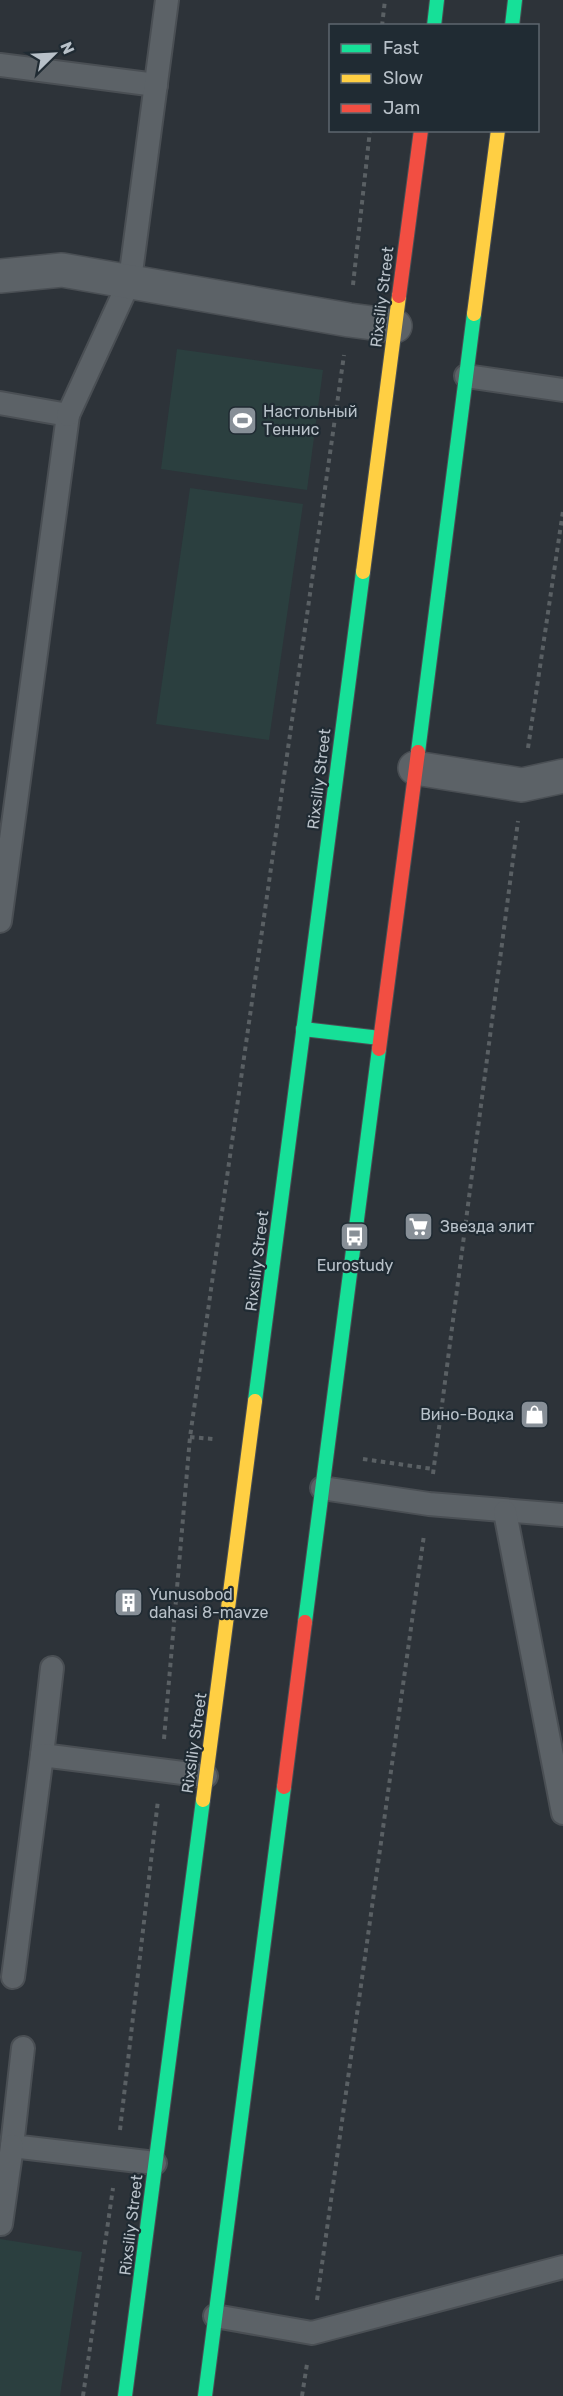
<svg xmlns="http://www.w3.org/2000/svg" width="563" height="2396" viewBox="0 0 563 2396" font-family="Rubik,sans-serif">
<rect width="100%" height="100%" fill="#2d3339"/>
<g fill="#2b3f3f">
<polygon points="177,349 323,370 307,490 161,469"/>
<polygon points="190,488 303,504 269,740 156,724"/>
<polygon points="0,2239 82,2252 60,2396 0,2396"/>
</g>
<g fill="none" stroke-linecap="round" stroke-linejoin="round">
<defs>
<g id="lane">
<polyline points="0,65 156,85"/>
<polyline points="466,376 563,390"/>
<polyline points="0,403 68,415 0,921"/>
<polyline points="68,415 130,280 167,0"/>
<polyline points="322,1488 429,1504 563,1515"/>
<polyline points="505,1512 563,1813"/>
<polyline points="42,1755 52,1668"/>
<polyline points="13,1977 42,1755 206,1776"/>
<polyline points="23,2048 12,2146 155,2163"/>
<polyline points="1,2224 12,2146"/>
<polyline points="215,2316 312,2333 563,2267"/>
</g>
<g id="street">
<polyline points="0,276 62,270 349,320 395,326"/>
<polyline points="415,768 522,785 563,776"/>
</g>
<g id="fast">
<polyline points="434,26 437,0"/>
<polyline points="512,26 515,0"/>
<polyline points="418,752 474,314"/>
<polyline points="303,1029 380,1038"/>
<polyline points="255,1401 363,572"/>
<polyline points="305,1622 379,1049"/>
<polyline points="125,2396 203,1800"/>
<polyline points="205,2396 284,1787"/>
</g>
<g id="slow">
<polyline points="474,314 498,130"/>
<polyline points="363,572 399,296"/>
<polyline points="203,1800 255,1401"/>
</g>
<g id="jam">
<polyline points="399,296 421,130"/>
<polyline points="379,1049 418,752"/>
<polyline points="284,1787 305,1622"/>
</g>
</defs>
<use href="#lane" stroke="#4a4f54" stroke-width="26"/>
<use href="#street" stroke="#4a4f54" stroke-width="36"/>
<use href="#fast" stroke="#4a4f54" stroke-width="16"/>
<use href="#slow" stroke="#4a4f54" stroke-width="16"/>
<use href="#jam" stroke="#4a4f54" stroke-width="16"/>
<g stroke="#5a6064" stroke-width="4" stroke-dasharray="4.5 4.5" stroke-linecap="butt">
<polyline points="382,26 385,0"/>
<polyline points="353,285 370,130"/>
<polyline points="528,748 563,511"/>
<polyline points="190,1437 213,1439"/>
<polyline points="363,1459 433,1469"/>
<polyline points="433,1474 518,821"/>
<polyline points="164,1739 190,1437 344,355"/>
<polyline points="120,2130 158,1800"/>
<polyline points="317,2300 424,1535"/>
<polyline points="83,2396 113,2188"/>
<polyline points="302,2396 307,2364"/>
</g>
<use href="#lane" stroke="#5c6267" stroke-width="22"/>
<use href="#street" stroke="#5c6267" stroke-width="33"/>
<use href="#fast" stroke="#16e098" stroke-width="14"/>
<use href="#slow" stroke="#ffcf43" stroke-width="14"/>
<use href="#jam" stroke="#f24e42" stroke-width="14"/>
</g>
<defs>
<symbol id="stadium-square" viewBox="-11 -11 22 22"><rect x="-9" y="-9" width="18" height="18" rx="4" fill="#878f97" stroke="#202b33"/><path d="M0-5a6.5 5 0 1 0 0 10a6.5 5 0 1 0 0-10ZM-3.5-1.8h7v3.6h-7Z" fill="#fff"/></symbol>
<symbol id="supermarket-square" viewBox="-11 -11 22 22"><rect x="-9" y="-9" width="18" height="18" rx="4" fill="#878f97" stroke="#202b33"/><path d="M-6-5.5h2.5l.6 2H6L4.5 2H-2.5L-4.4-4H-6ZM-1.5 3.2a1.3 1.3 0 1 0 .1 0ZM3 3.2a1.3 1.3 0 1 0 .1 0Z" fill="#fff"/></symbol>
<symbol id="bus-square" viewBox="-11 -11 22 22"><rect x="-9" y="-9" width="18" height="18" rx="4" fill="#878f97" stroke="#202b33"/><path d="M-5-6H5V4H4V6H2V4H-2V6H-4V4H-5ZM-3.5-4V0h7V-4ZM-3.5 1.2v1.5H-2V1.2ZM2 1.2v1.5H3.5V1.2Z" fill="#fff"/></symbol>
<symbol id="shop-square" viewBox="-11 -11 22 22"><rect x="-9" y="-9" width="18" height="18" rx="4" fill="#878f97" stroke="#202b33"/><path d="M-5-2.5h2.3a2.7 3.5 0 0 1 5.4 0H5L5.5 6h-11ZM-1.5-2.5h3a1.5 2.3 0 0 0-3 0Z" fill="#fff"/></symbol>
<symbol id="building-square" viewBox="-11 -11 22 22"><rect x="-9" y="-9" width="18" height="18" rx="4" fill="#878f97" stroke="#202b33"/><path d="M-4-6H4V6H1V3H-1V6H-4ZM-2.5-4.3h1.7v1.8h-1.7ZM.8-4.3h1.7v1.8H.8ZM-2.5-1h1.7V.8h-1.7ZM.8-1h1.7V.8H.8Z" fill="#fff"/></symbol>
</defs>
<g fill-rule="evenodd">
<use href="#stadium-square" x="226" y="404" width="33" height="33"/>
<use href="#supermarket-square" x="402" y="1210" width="33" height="33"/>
<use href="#bus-square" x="338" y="1220" width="33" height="33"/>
<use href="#shop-square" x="518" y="1398" width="33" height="33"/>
<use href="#building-square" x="112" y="1586" width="33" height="33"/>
</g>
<g text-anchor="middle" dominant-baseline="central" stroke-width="4.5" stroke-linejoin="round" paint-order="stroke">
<g font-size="16" fill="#b8c1c9" stroke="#202b33">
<text transform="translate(382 297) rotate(-83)">Rixsiliy Street</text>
<text transform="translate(319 779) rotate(-83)">Rixsiliy Street</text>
<text transform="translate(257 1261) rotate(-83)">Rixsiliy Street</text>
<text transform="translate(194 1743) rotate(-82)">Rixsiliy Street</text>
<text transform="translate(131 2225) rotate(-83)">Rixsiliy Street</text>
</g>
<g font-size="16" fill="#b8c1c9" stroke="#202b33" text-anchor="start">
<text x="263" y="411">Настольный<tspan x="263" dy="18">Теннис</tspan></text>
<text x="440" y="1226">Звезда элит</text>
<text x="355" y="1265" text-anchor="middle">Eurostudy</text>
<text x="514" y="1414" text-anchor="end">Вино-Водка</text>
<text x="149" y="1594">Yunusobod<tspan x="149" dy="18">dahasi 8-mavze</tspan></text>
</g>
</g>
<rect x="329" y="24" width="210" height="108" fill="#202b33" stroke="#5d676f" stroke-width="1.5"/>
<rect x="341" y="44" width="30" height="9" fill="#16e098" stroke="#5d676f" stroke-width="1.5"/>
<text x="383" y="54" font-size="18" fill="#b8c1c9">Fast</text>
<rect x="341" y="74" width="30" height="9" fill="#ffcf43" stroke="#5d676f" stroke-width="1.5"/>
<text x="383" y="84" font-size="18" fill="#b8c1c9">Slow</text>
<rect x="341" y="104" width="30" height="9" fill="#f24e42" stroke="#5d676f" stroke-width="1.5"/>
<text x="383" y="114" font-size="18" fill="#b8c1c9">Jam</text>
<g transform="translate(54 54) rotate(66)" stroke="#202b33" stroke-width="4.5" paint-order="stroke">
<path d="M0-4.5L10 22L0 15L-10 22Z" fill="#b8c1c9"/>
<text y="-9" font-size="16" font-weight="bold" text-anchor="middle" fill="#b8c1c9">N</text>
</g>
</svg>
